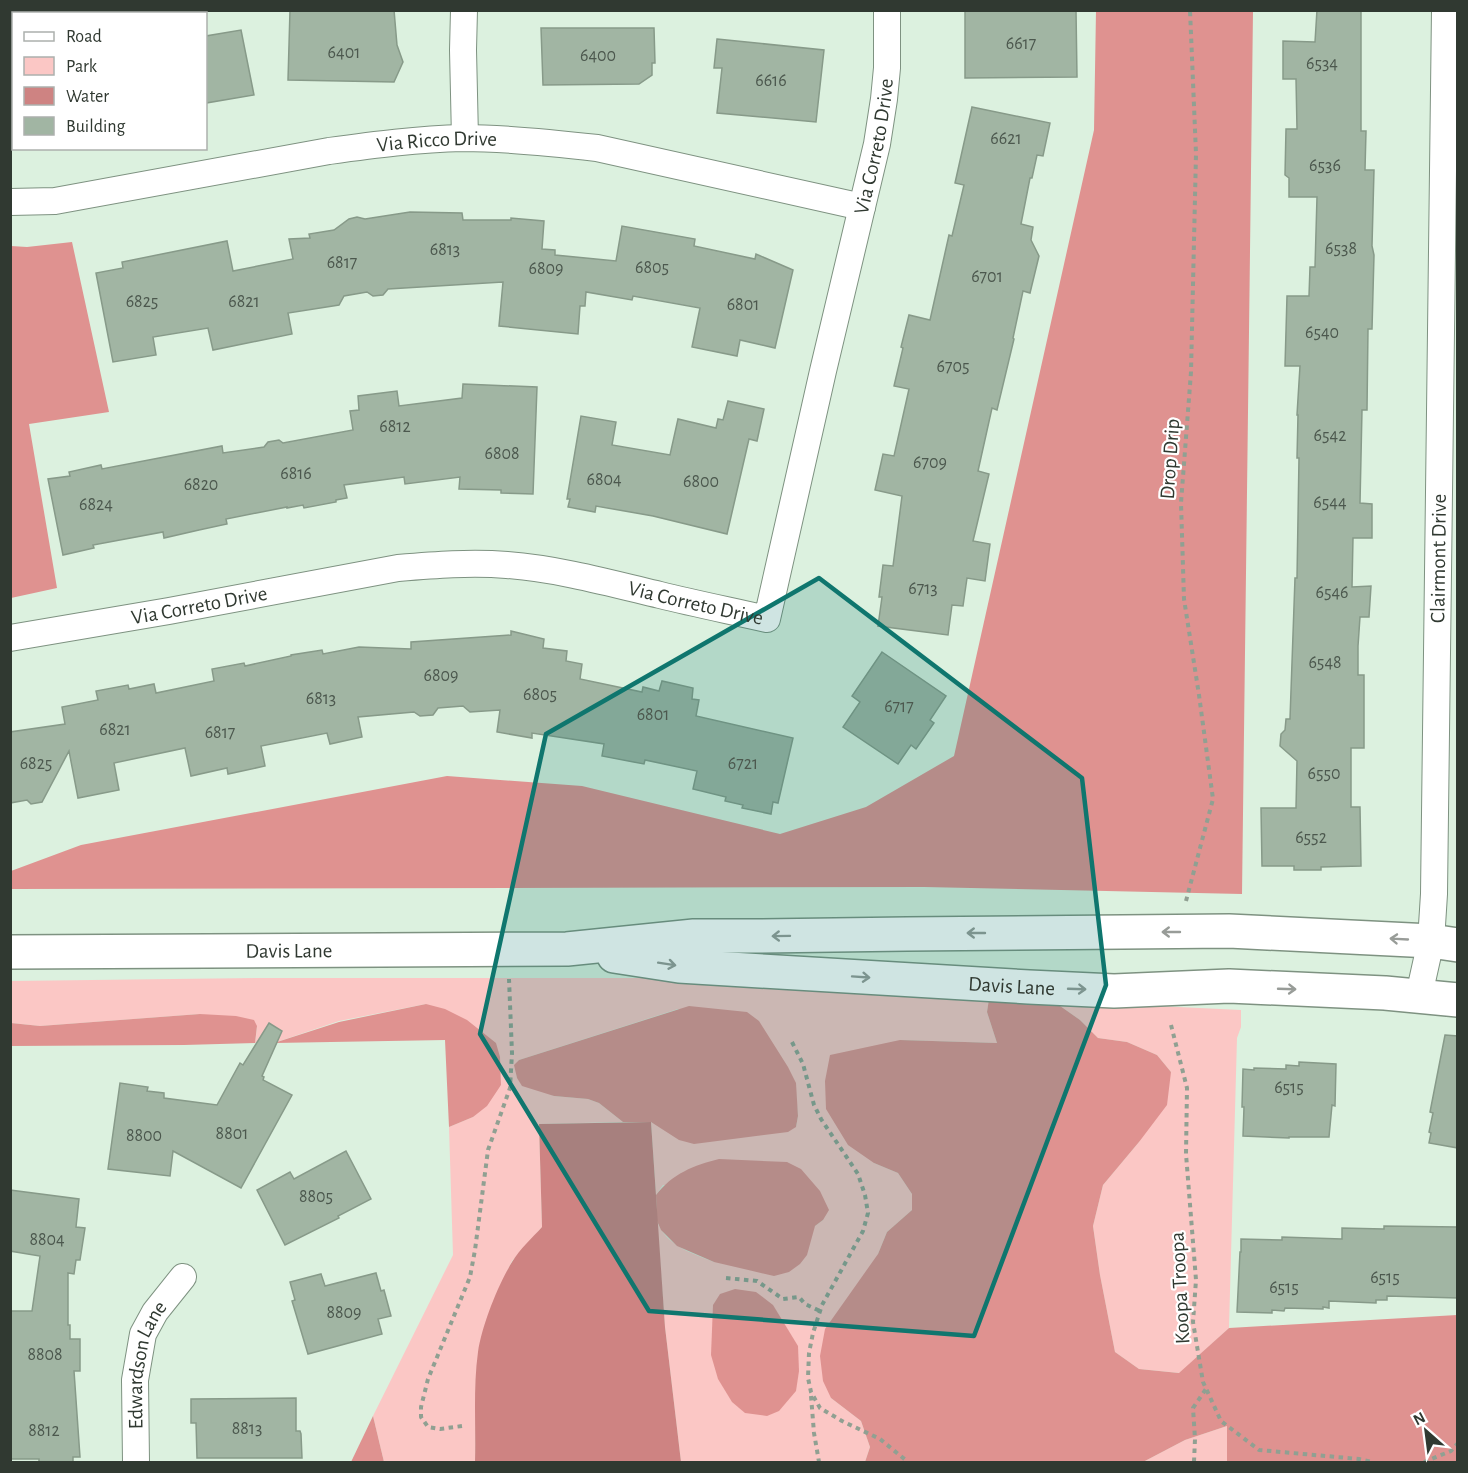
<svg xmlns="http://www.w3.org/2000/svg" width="1468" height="1473" viewBox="0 0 1468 1473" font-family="'Alegreya Sans',sans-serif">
<rect width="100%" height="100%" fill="#dcf1df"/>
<g fill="#fbc7c5">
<path d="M 263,978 L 648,978 L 989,999 L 987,1012 L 997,1043 L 900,1040 L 874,1163 L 898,1173 L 912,1194 L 912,1210 L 887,1232 L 878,1254 L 831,1398 L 861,1421 L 870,1447 L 865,1462 L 681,1462 L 665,1327 L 657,1221 C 666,1246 692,1253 714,1262 L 815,1226 L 823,1220 L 663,1185 L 656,1195 L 651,1122 L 663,1128 L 796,1127 L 798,1116 L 795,1083 L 678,1009 L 519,1060 L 515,1065 L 517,1078 L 554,1096 L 588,1099 L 599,1103 L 623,1122 L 539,1124 L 542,1227 L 512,1261 L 498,1291 L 485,1325 L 476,1374 L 475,1462 L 384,1462 L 373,1416 L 453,1255 L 449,1127 L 473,1117 L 501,1085 L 500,1071 L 426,1004 L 339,1021 L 274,1043 L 255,1043 L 257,1027 L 200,1014 L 40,1026 L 11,1023 L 10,981 Z"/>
<polygon points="1053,1001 1241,1010 1241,1027 1237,1038 1229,1328 1180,1373 1139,1369 1115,1352 1100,1275 1093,1226 1103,1185 1139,1142 1171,1072 1157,1055 1127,1042 1098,1038 1080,1020"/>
<polygon points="1227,1426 1227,1462 1143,1462 1185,1440"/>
</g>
<g fill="#df9290">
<polygon points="1096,11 1253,11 1242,894 924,887 11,889 11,871 81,845 447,776 582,786 780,834 866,807 954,756 1094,130"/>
<polygon points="72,242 109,412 29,424 57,588 11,598 11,246 27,247"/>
<polygon points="989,999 1053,1001 1080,1020 1098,1038 1127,1042 1157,1055 1171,1072 1167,1105 1139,1142 1103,1185 1093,1226 1100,1275 1115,1352 1139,1369 1179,1373 1229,1328 1457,1315 1457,1462 1227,1462 1227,1426 1185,1440 1143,1462 865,1462 870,1447 861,1421 831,1398 823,1381 820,1356 825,1329 878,1254 887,1232 912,1210 912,1194 898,1173 874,1163 848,1145 826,1109 825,1081 830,1055 900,1040 997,1043 987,1012"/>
<polygon points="426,1004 445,1009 467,1020 496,1043 500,1057 501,1085 487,1106 473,1117 449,1127 445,1040 274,1043 339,1022"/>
<polygon points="689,1006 747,1012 759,1021 788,1067 796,1083 798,1116 796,1127 788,1132 694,1144 679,1140 651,1122 623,1122 599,1103 588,1099 554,1096 522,1086 517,1078 514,1065 519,1060"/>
<polygon points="200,1014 236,1016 254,1020 257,1026 255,1043 184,1045 11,1046 11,1023 40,1026"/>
<path d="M 719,1159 L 787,1162 L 801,1169 L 820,1191 L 829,1210 L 823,1220 L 815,1226 L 807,1255 L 800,1264 L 789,1272 L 774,1276 L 714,1262 L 677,1246 L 661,1230 L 657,1221 L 656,1195 C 672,1174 694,1165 719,1159 Z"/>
<polygon points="735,1289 756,1292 773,1305 798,1346 799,1371 796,1391 779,1411 767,1416 745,1413 732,1402 718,1379 711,1355 713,1305 720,1294"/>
<polygon points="373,1416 384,1462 351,1462"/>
</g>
<path fill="#ce8382" d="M 651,1122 L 665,1327 L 681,1462 L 475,1462 C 476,1426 473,1388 478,1352 C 482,1325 498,1285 512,1262 C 520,1249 532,1238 542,1227 L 539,1124 Z"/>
<g fill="#a1b5a3" stroke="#879a89" stroke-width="1.5">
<polygon points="290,10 394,10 397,45 403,62 394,82 288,80"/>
<polygon points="965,10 1076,10 1077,77 965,78"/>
<polygon points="1317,10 1361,10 1361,131 1366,131 1365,170 1374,170 1372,246 1374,255 1372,329 1368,329 1367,410 1362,410 1360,503 1372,504 1372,538 1353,538 1352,587 1371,586 1369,617 1360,617 1358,646 1358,675 1364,675 1364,748 1351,748 1351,807 1360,807 1361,866 1321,867 1321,870 1294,870 1294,866 1262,866 1261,808 1296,808 1297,761 1280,746 1281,734 1285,730 1286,719 1290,719 1295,578 1297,578 1299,458 1297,458 1298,415 1297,415 1300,366 1285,366 1287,296 1309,296 1310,267 1315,267 1317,197 1289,197 1289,178 1285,175 1286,129 1297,129 1296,79 1283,79 1283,41 1315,42"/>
<polygon points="541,28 654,28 655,63 652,63 652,75 639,84 543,85"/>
<polygon points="241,30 254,95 206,103 206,36"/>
<polygon points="717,39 824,50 816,122 717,113 722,68 714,68"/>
<polygon points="972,107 1050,123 1043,156 1037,155 1032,178 1030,178 1021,224 1033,227 1031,240 1039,256 1030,293 1023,291 1013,338 1014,339 997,410 992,408 978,471 989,474 973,541 990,544 985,581 967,578 963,606 952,605 948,635 878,626 882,597 879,597 883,565 893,566 902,496 875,490 883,454 894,456 909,389 894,386 903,348 901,347 909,315 930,320 949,235 952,236 964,185 955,183"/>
<polygon points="410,212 462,213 463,220 511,220 511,218 544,221 542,249 555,250 555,255 616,261 622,226 695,239 694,246 755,259 756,254 793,270 775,348 740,340 737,356 692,347 700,308 633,296 632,300 586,292 585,306 580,306 578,334 499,326 503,282 388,289 383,295 373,296 367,292 344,296 339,305 288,313 292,334 213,350 208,328 153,337 156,355 113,362 96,273 123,268 122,262 227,241 233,271 293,259 289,239 310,238 309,234 334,230 349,219 357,217 365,219"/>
<polygon points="463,384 537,387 533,494 501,493 501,490 459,489 460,477 405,484 404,477 344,485 347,498 336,500 336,502 304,508 303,505 287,508 287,507 226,519 227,524 199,530 164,538 163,532 93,545 94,548 63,555 48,479 70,476 69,472 101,465 102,469 222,446 223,453 264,447 268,442 279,440 283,443 353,430 350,411 359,410 358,396 397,391 399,406 462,398"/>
<polygon points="728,401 764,409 757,441 749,439 727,534 653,516 596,506 595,512 568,507 570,499 567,499 581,416 616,422 612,445 670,455 678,419 716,428 718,419 723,420"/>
<polygon points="511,631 544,639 543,648 567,651 566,661 582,664 580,679 642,692 643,687 659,691 662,681 693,688 692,699 699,700 696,716 793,738 778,803 773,802 771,814 742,808 743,805 725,801 726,797 693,789 697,771 645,760 644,764 602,756 604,744 532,733 532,738 497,732 500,710 470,712 463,706 438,708 433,715 420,716 414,712 358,717 362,737 330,744 327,733 261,746 265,766 228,774 227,768 191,776 185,748 114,763 119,790 78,798 69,751 42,802 31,804 27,800 10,803 10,732 65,724 62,707 98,700 96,691 128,685 129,689 154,684 156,693 214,681 212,669 244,663 245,666 291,656 291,655 322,650 323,654 359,647 411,649 411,642 511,635"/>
<polygon points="882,652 946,696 930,720 934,723 916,749 911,745 898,764 843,727 860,702 852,696"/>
<polygon points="269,1023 282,1031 262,1076 264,1077 263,1080 292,1095 241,1188 173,1151 170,1176 108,1169 120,1083 148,1087 147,1091 164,1093 164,1098 217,1105 240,1063 243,1065"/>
<polygon points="1445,1035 1458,1036 1458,1148 1429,1143 1431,1133 1429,1132 1433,1113 1430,1112"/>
<polygon points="1299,1062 1336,1064 1335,1106 1332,1105 1329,1137 1289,1137 1289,1138 1243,1136 1244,1107 1242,1107 1243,1069 1254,1070 1254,1068 1286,1069 1286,1065 1299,1066"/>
<polygon points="346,1151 371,1199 338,1216 339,1218 285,1245 257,1190 290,1172 294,1179"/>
<polygon points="10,1190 79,1199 76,1227 85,1228 80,1260 76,1260 74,1274 68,1273 68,1325 70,1325 70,1339 80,1339 80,1371 74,1371 80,1457 73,1457 73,1462 39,1462 39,1459 10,1459 10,1311 32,1311 40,1256 10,1251"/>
<polygon points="1384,1226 1458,1227 1458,1298 1387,1296 1387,1300 1376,1300 1376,1303 1329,1301 1329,1308 1323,1307 1323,1309 1285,1308 1284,1311 1272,1310 1272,1313 1237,1312 1240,1252 1241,1252 1241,1239 1282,1240 1282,1237 1342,1239 1342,1228 1384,1229"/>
<polygon points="376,1273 381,1291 384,1290 391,1316 378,1319 382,1334 308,1354 292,1301 295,1300 290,1282 321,1274 325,1286"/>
<polygon points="296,1398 296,1431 300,1431 301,1434 302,1458 197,1458 196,1423 191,1423 191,1399"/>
</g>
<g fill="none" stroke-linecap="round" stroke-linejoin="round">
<defs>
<g id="street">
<polyline points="464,10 463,50 465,138"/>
<path id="s1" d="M 10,202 L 55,201 L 329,151 C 373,145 418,139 463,138 C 507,138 553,143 597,148 L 862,207"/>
<path id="s2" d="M 10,638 L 169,611 L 398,568 C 434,565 471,562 507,565 C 559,569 610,583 660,595 C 696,604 732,611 767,619 L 823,371 L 877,144 L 884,99 L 887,68 L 887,10"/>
<path id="s3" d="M 1419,995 L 1431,941 L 1434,894 L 1445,10"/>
<path id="s4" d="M 136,1462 L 135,1380 L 143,1334 L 155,1312 L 183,1277"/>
</g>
<g id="secondary">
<path id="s5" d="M 10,952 L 567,949 L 694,936 L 759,936 L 907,934 L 1229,931 L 1431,941 L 1458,945"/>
<path id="s6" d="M 614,956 L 679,966 L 1029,987 L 1114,991 L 1229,986 L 1385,993 L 1458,1000"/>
</g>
</defs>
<use href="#street" stroke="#7e9281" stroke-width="28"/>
<use href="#secondary" stroke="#7e9281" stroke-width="36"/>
<g stroke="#90a092" stroke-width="4" stroke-dasharray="4.5 4.5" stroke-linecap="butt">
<polyline points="1186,901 1213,799 1199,695 1184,599 1181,503 1191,372 1196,154 1190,10"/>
<polyline points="1171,1025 1187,1088 1186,1154 1196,1280 1193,1322 1203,1382 1221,1421 1259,1450 1359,1459 1372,1462"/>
<polyline points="792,1042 803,1064 814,1105 821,1119 858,1174 865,1195 868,1213 863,1231 822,1305 813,1333 809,1353 808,1378 811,1392 820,1408 842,1421 880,1439 908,1462"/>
<polyline points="726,1278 757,1281 783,1299 799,1297 805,1304 820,1311"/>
<polyline points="811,1396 814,1433 819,1462"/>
<polyline points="462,1426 440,1429 428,1427 421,1417 421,1407 428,1379 470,1277 475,1250 488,1150 510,1088 512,1053 509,979"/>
<polyline points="1194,1462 1195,1439 1193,1408 1206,1389"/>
<polyline points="1424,1462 1451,1451 1458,1443"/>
</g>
<use href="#street" stroke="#fff" stroke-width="26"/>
<use href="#secondary" stroke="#fff" stroke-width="33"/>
</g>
<defs><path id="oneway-shaft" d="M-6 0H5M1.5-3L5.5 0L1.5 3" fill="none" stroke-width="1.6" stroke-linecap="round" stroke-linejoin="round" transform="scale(1.5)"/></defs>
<g stroke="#989c98">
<use href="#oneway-shaft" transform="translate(1171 932) rotate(180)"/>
<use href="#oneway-shaft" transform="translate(976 933) rotate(180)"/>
<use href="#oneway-shaft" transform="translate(781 936) rotate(179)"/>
<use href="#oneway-shaft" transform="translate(1399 939) rotate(-177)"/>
<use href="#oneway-shaft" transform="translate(667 964) rotate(9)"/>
<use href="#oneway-shaft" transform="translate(861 977) rotate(4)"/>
<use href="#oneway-shaft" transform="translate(1077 989) rotate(2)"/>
<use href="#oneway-shaft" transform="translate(1287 989) rotate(2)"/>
</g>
<path fill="#0f766e" fill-opacity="0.2" stroke="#0f766e" stroke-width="4.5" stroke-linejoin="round" d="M 819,578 L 1082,778 L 1106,985 L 974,1336 L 649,1311 L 480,1034 L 546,734 Z"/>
<g text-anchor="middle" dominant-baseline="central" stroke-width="4.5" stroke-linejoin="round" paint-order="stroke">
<g font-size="18" fill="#4c584e">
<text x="1021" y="44">6617</text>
<text x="344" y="53">6401</text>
<text x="598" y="56">6400</text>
<text x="1322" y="64">6534</text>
<text x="771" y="81">6616</text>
<text x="1006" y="139">6621</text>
<text x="1325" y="166">6536</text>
<text x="1341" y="249">6538</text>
<text x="445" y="250">6813</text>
<text x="342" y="263">6817</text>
<text x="652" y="268">6805</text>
<text x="546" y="269">6809</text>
<text x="987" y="277">6701</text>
<text x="142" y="302">6825</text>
<text x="244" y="302">6821</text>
<text x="743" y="305">6801</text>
<text x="1322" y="333">6540</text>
<text x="953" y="367">6705</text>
<text x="395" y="427">6812</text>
<text x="1330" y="436">6542</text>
<text x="502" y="454">6808</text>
<text x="930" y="463">6709</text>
<text x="296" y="474">6816</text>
<text x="604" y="480">6804</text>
<text x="701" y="482">6800</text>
<text x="201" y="485">6820</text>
<text x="1330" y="503">6544</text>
<text x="96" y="505">6824</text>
<text x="923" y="589">6713</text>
<text x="1332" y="593">6546</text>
<text x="1325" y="663">6548</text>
<text x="441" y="676">6809</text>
<text x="540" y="695">6805</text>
<text x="321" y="699">6813</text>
<text x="899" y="707">6717</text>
<text x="653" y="715">6801</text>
<text x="115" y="730">6821</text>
<text x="220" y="733">6817</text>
<text x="36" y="764">6825</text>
<text x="743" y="764">6721</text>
<text x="1324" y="774">6550</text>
<text x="1311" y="838">6552</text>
<text x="1289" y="1088">6515</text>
<text x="232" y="1134">8801</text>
<text x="144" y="1136">8800</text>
<text x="316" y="1197">8805</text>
<text x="47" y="1240">8804</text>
<text x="1385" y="1278">6515</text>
<text x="1284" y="1288">6515</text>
<text x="344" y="1313">8809</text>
<text x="45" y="1355">8808</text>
<text x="247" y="1429">8813</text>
<text x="44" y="1431">8812</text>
</g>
<g font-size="21" fill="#303931" stroke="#fff">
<text stroke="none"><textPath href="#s1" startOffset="432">Via Ricco Drive</textPath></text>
<text stroke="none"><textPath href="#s2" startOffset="1254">Via Correto Drive</textPath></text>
<text transform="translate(1170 459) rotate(-86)">Drop Drip</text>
<text stroke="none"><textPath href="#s3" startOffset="438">Clairmont Drive</textPath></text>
<text stroke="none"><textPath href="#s2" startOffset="696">Via Correto Drive</textPath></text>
<text stroke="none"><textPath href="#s2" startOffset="192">Via Correto Drive</textPath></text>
<text stroke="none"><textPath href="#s5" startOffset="279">Davis Lane</textPath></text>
<text stroke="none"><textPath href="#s6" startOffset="399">Davis Lane</textPath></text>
<text transform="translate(1180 1288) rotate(-93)">Koopa Troopa</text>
<text stroke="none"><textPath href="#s4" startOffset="99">Edwardson Lane</textPath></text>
</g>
</g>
<rect width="1468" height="1473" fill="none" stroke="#303931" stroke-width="24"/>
<rect x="12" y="12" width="195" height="138" fill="#ffffff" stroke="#acb0ad" stroke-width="1.5"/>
<rect x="24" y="32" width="30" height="9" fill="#ffffff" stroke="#acb0ad" stroke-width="1.5"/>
<text x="66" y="42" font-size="18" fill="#303931">Road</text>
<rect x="24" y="57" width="30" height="18" fill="#fbc7c5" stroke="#acb0ad" stroke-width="1.5"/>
<text x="66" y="72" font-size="18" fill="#303931">Park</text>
<rect x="24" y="87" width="30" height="18" fill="#ce8382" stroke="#acb0ad" stroke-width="1.5"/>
<text x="66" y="102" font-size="18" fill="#303931">Water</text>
<rect x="24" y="117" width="30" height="18" fill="#a1b5a3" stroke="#acb0ad" stroke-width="1.5"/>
<text x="66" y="132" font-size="18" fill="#303931">Building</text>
<g transform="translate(1426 1431) rotate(332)" stroke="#ffffff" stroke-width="4.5" paint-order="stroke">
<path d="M0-4.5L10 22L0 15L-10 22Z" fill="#303931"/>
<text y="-9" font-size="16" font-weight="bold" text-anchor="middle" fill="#303931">N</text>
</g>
</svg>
